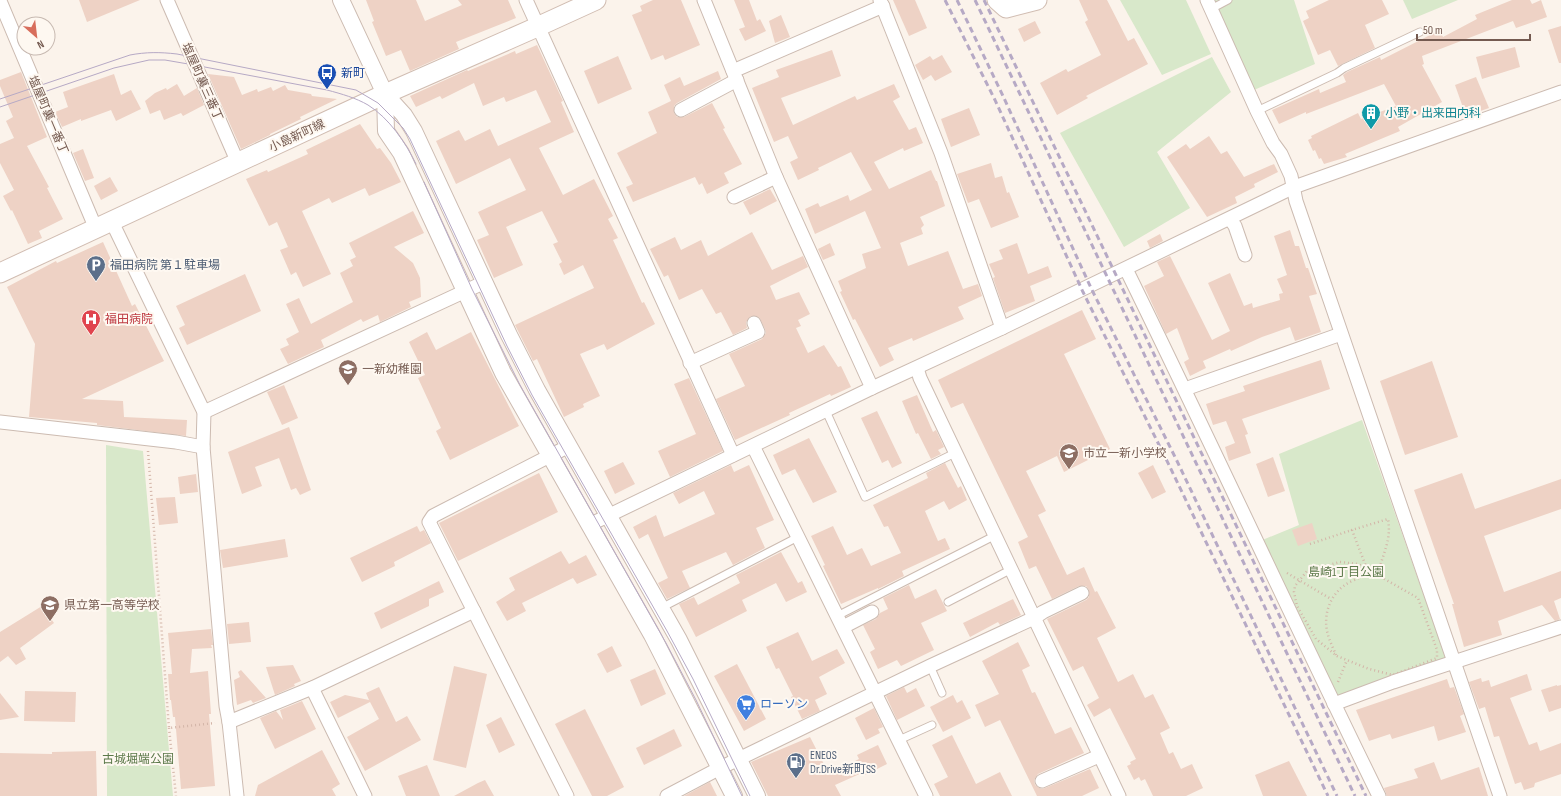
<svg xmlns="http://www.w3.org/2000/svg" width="1561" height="796" viewBox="0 0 1561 796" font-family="'Sofia Sans Condensed','Noto Sans JP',sans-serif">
<rect width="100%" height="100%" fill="#fbf3eb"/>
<g fill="#d8e8ca">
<polygon points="1120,0 1186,0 1211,54 1162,75"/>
<polygon points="1211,0 1294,0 1315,64 1254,90"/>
<polygon points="1403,0 1458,0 1412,19"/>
<polygon points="1212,57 1231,92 1157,152 1190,208 1124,247 1060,133"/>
<polygon points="1362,420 1447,661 1334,699 1260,541 1299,525 1279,454"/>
<polygon points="106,445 143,451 173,796 107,796"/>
</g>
<g fill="#eed2c5">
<polygon points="79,0 140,0 87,22"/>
<polygon points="366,0 416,0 425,21 462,5 458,0 508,0 516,18 456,42 459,49 410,71 401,50 386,56 372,22 374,21"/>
<polygon points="653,0 681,0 700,45 665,60 663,55 651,60 632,15 642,11 640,6"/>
<polygon points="734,0 749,0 757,21 760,19 766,31 745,41 739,29 745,27"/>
<polygon points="893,0 915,0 927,28 909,36"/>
<polygon points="1079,0 1107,0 1128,41 1134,38 1148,64 1086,96 1088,98 1057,115 1040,83 1066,69 1068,72 1101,55 1085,22 1088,20"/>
<polygon points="1329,0 1382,0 1389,14 1365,25 1375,48 1338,66 1330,50 1318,55 1303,21 1309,18 1306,11"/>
<polygon points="1512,0 1530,0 1532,4 1541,0 1547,17 1516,28 1513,21 1422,56 1424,64 1422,65 1442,102 1398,127 1400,131 1345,154 1347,157 1324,164 1321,158 1319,159 1315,150 1313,151 1308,140 1312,138 1311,136 1358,113 1361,119 1396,106 1384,84 1306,114 1306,112 1279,124 1272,110 1319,89 1320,93 1346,82 1343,75 1347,72 1380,57 1381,60 1440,30 1443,37 1477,19 1475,15"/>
<polygon points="781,15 790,37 775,43 769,21"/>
<polygon points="1035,21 1041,33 1024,42 1018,29"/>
<polygon points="1561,26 1561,63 1559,63 1548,30"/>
<polygon points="537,45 563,101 561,102 574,132 539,148 563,195 594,179 613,216 608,219 618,238 613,240 642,303 644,302 655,324 607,350 604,344 580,354 600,396 583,404 584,407 564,417 537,359 533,361 515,325 594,288 583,265 564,275 559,264 562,262 553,244 558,242 542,211 506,227 523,265 494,278 477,240 489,235 478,212 526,190 510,158 456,184 436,141 459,130 465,141 490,129 498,146 551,122 536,90 506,102 504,97 483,106 474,83 442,99 440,96 416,107 410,96 467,70 468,71 515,51 516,54"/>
<polygon points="1515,47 1520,67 1482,79 1476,57"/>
<polygon points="832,50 841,76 781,98 793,125 855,96 857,100 894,84 900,97 893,101 909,130 916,127 923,143 904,151 903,148 874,162 889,189 931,170 936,181 937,181 945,206 920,217 924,225 921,228 923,234 900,243 908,266 948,251 963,289 978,284 982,296 958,307 964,319 913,341 912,338 888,348 894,360 880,367 855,319 853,320 840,292 842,291 838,281 866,268 862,254 881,248 865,211 815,234 805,209 818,203 820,207 848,195 850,201 872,190 851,152 818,168 819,170 798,180 790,162 798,158 788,136 774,142 752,88 779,77 776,70"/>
<polygon points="942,55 952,72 935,81 931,75 923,80 915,65 930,56 933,60"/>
<polygon points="618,56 632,89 598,104 584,71"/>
<polygon points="718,71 721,79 677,103 674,106 674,113 677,117 684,117 712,103 725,128 723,129 742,164 724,173 729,183 707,194 702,183 699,185 695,177 633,202 626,187 633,184 617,153 657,133 648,112 671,101 664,85 680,77 684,86"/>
<polygon points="21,72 47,137 27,146 49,187 47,188 63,219 39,231 42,238 28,244 12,210 11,211 3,196 14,190 0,163 0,144 14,138 6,121 13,117 0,86 0,80"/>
<polygon points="114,74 121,95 131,90 141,109 116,121 111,110 81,121 81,119 62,127 55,112 68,107 63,92"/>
<polygon points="208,74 234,77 242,95 257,89 258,92 271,87 273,91 285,85 288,90 311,94 312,96 337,99 300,117 301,119 270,134 270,135 241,149"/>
<polygon points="1476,77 1489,108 1466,116 1455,85"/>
<polygon points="177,84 184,96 197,88 204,105 183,116 181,113 164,120 160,110 150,114 145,101 155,93 166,88 167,90"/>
<polygon points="969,108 980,135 951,147 941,119"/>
<polygon points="360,124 377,149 380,148 391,163 401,182 369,196 365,188 332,203 329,198 302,211 331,274 303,287 296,272 291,275 280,250 288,247 277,222 269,226 246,179 267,170 268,172 308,154 306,150"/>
<polygon points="1209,136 1221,154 1227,151 1244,177 1274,164 1278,172 1254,184 1255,187 1235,197 1237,203 1207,217 1167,157 1186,144 1190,149"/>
<polygon points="83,149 94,178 85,181 73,153"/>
<polygon points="991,163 995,178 1002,176 1007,193 1009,192 1019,217 991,228 979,199 968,203 957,174"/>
<polygon points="110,177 118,191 101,200 94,186"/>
<polygon points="770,189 777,201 750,215 743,202"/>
<polygon points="413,211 424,233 394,247 413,263 420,278 421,297 409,302 411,307 380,322 378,315 363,322 361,319 321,340 324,347 288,364 280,349 289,345 286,339 299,332 286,304 299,298 311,324 353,302 340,273 353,266 350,260 356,257 349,243"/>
<polygon points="1290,230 1295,246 1299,246 1306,268 1308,268 1317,294 1309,296 1321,332 1295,341 1290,327 1262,337 1231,351 1230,349 1203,361 1206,368 1190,376 1184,362 1189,359 1177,328 1166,334 1144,286 1164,276 1157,262 1170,256 1212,340 1230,331 1208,283 1230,273 1244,306 1252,303 1253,308 1280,300 1279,294 1283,293 1277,279 1287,275 1274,236"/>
<polygon points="752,232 772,270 803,256 808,267 770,286 776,300 799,292 810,314 798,320 801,326 796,328 808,353 824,345 838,367 841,366 851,387 831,396 830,394 789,413 790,415 735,440 716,399 745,386 729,354 762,339 766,333 765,329 759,317 751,316 746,322 747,328 733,335 721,312 716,314 702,289 679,300 668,275 664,277 650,249 675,237 681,250 701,240 708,256"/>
<polygon points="1160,234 1163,241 1150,248 1147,241"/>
<polygon points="103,242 132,306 135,304 164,361 82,399 123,401 124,417 187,420 186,436 97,425 97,423 29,417 35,344 7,287 56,261 57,263"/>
<polygon points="830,243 835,255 823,260 818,249"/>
<polygon points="1017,243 1028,274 1048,266 1052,277 1030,286 1035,301 1005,313 993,278 995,277 989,264 1003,259 999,250"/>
<polygon points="245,274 261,311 187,345 179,328 185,325 176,306"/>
<polygon points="1082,310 1096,339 1064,354 1110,449 1064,472 1057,456 1026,471 1046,511 1038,515 1067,575 1084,567 1095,592 1097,591 1116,628 1097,638 1118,682 1133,674 1145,698 1153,694 1170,728 1160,733 1169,754 1173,752 1181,769 1192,764 1203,788 1186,796 1153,796 1145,779 1141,781 1139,777 1134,780 1127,766 1131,764 1130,762 1136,759 1110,708 1094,717 1087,705 1099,698 1083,666 1073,671 1047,619 1086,600 1089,597 1089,590 1086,586 1079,586 1052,599 1036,566 1029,569 1018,542 1028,537 963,403 951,408 938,380"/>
<polygon points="427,332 436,350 471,332 519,426 450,460 436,431 441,428 418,378 425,375 409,342"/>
<polygon points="1321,360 1330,389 1242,419 1248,434 1245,435 1251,453 1229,461 1225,447 1235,443 1226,421 1213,425 1206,404 1245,391 1243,386"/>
<polygon points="1432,361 1458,437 1405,455 1380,381"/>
<polygon points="689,378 723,451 670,477 658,451 696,434 674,384"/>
<polygon points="284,385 298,418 282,425 267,392"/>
<polygon points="917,395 933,432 936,430 944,447 938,450 941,454 931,459 918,433 916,434 902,401"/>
<polygon points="877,411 902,463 892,468 888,460 882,463 861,418"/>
<polygon points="289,427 311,490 300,495 296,488 291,490 279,458 255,467 262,486 242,494 228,452"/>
<polygon points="809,438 837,492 813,503 795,469 782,475 773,455"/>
<polygon points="1273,457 1285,491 1268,497 1256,464"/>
<polygon points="623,462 635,484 615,494 604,471"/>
<polygon points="945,463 958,488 961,486 967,500 949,510 944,501 925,511 938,541 945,538 950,549 902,571 904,576 878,589 878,588 841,604 823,566 825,565 811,536 833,526 847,555 862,548 871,566 901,553 888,526 884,527 873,505 928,478 926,473"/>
<polygon points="731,465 734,472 749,465 774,520 756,528 765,548 733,565 726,552 682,571 690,588 667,599 658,583 668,578 648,534 639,539 633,527 656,515 664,537 715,514 704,491 679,504 673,493"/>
<polygon points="1153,465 1166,492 1152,499 1138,473"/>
<polygon points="539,473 558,512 458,561 439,523"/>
<polygon points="1462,473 1475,509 1561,479 1561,509 1484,536 1504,592 1561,571 1561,598 1554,601 1560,619 1555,621 1542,605 1498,621 1502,635 1464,647 1452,604 1454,604 1414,490"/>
<polygon points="196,474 198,492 180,494 178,477"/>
<polygon points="175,497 178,523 159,525 156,498"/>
<polygon points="1312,523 1317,539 1298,546 1292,530"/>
<polygon points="417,526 420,532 424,530 431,543 394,562 395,566 362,582 350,558"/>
<polygon points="285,539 288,557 223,568 220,550"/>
<polygon points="561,551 569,564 586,555 597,575 577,584 573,578 522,603 526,611 507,621 496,602 515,590 509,578"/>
<polygon points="781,552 798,583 802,581 807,592 786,602 776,583 742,600 747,611 696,637 679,604 694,597 698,605 740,583 736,575"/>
<polygon points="439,581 444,592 429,599 429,606 381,629 374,613"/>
<polygon points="909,585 915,599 936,589 947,611 921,623 934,650 901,666 897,660 878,669 870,652 875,649 863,625 876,619 880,613 888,609 883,598"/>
<polygon points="1013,599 1021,615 1000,625 998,622 970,637 963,623"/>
<polygon points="42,606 54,623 20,648 26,659 16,665 8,656 0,662 0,632"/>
<polygon points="249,622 251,642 229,644 227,624"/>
<polygon points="211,629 213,645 211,645 212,648 192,649 190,673 208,671 211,714 209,714 215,786 181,789 175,717 173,717 171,700 170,700 168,674 172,674 168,633"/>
<polygon points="798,632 812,661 837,649 845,663 819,677 827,694 815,700 820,711 802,719 791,697 793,696 779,668 776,669 766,647"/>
<polygon points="1018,642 1030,666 1022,670 1032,693 1035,692 1055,734 1071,727 1084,753 1038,774 1034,780 1035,785 1041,789 1045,788 1090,769 1099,788 1082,796 1037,796 1000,720 985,727 975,705 999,694 982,661"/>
<polygon points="612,646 622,666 607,673 597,654"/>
<polygon points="737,664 766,719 744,731 714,676"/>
<polygon points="293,665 301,681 294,684 295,686 275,695 266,667"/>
<polygon points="454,666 487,674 466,768 433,760"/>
<polygon points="655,669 666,694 641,706 630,680"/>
<polygon points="241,670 266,698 253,703 251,700 237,705 234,680 240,677 238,672"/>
<polygon points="1527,674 1532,690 1510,698 1529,745 1537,742 1540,751 1561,743 1561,774 1535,783 1534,787 1524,790 1521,782 1515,784 1499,736 1494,737 1485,707 1479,709 1469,682 1481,678 1482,682 1489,680 1491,687"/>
<polygon points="1447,679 1450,688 1454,687 1464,714 1460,716 1466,732 1438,741 1434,726 1392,739 1390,734 1369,741 1356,710"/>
<polygon points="1557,685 1557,686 1561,685 1561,708 1549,712 1541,690"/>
<polygon points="379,687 396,722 407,716 421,740 365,771 347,737 379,719 370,702 338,718 330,702 345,695 369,700 366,693"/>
<polygon points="904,687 907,693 916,688 925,706 897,720 886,696"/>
<polygon points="25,691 76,692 75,722 24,721"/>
<polygon points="0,693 19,717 0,720"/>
<polygon points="953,695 957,703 962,700 971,718 943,732 930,707"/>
<polygon points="302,701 316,729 275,749 260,718 276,711 283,720 280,710"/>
<polygon points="874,708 883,727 878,729 880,733 866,740 855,718"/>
<polygon points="585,709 624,787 607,796 592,796 555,724"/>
<polygon points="501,717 515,745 499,753 486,725"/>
<polygon points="674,729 682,746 644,765 636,748"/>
<polygon points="952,735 976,784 1000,772 1012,796 940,796 934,784 948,777 932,745"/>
<polygon points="810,737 829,774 859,759 857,755 878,745 887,764 865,775 864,772 835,785 841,796 768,796 751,762"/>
<polygon points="322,750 340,784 332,789 336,796 255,796 258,785"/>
<polygon points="96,751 97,796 0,796 0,753 52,754 52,752"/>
<polygon points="1289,761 1307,796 1263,796 1255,775"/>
<polygon points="1434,762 1441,780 1479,767 1488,796 1387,796 1384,788 1418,778 1414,769"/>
<polygon points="427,765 440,796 406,796 398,776"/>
<polygon points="485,780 494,796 454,796 478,783"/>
<polygon points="710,782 717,796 684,796"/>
</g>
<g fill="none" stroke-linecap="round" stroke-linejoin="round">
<defs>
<g id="service">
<polyline points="1211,9 1228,0"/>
<polyline points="1257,111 1337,73 1344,68 1420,32"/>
<polyline points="826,411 865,497 955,453"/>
<polyline points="948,602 1010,570"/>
<polyline points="661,608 798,537"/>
<polyline points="837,616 994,536"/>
<polyline points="930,666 942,693"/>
<polyline points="899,740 932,725"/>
</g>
<g id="minor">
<polyline points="167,0 238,163"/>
<polyline points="526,0 733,455"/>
<polyline points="704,0 776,177 872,388"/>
<polyline points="880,0 941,153 1002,328"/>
<polyline points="1207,0 1257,111 1273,143 1281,154 1291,176 1296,201 1500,796"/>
<polyline points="0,1 96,229"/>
<polyline points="733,71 883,6"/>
<polyline points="681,110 737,80"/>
<polyline points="734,197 776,177"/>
<polyline points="1230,219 1235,226 1245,255"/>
<polyline points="112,222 204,412 203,447 226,706 229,722 237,796"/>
<path d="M 1126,269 C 1212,444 1293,621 1379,796"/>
<polyline points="690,363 758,332 754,323"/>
<polyline points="917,368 920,378 1119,796"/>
<polyline points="1185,389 1341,334"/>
<polyline points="204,412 485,282"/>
<polyline points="0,422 176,442 203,447"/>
<polyline points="753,446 926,796"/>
<polyline points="589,525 872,388 1002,328 1294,187 1561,92"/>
<polyline points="843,627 872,612"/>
<polyline points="312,688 365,796"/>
<polyline points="1334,704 1393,682 1561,627"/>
<polyline points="229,722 312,688 474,611"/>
<polyline points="1042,781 1099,756"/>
<polyline points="567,796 429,522 433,516 569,446"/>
<polyline points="667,796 720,768 930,666 1034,618 1043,612 1082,593"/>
</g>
<g id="tertiary">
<polyline points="341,0 385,94 404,115 414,131 509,335 537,390 679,640 757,796"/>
<polyline points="385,94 386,131 401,153 503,373 652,635 734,796"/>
</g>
<g id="secondary">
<polyline points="997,0 1006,8 1037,0"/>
<polyline points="0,273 385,94 537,27 596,0"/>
</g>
</defs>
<use href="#service" stroke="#ccbbb1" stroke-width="9"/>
<use href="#minor" stroke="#ccbbb1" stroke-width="15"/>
<use href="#tertiary" stroke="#ccbbb1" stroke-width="18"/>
<use href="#secondary" stroke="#d1bdb2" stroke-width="21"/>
<g stroke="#d3b5a8" stroke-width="2.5" stroke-dasharray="1 3" stroke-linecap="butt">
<polyline points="148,451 169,728 215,723"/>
<polyline points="1310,544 1352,530"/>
<polygon points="1340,562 1358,564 1418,598 1437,650 1437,658 1393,675 1369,669 1337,656 1316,639 1297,606 1294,592 1295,586 1307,571"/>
<polyline points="1287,573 1331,599"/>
<path d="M 1336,655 C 1334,650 1331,644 1329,638 C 1321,616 1330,591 1352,581 C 1361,577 1367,574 1378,575 C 1382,554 1392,541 1388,519 L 1352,530 L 1367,569"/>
<polyline points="1338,682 1347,660"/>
<polyline points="169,728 176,796"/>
</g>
<use href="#service" stroke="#fff" stroke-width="7"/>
<use href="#minor" stroke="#fff" stroke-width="13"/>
<use href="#tertiary" stroke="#fff" stroke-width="16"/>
<use href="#secondary" stroke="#fff" stroke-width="19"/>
<g stroke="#b6a9c5" stroke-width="1">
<path d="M 0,99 L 130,55 C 146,52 160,52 177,54 L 356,90 L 378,103 L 403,128 L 410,139 L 507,346 L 532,395 L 667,631 L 693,679 L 750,796"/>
<path d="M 0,107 L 114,68 L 149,60 L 165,60 L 194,65 L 327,90 C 342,94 356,98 368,105 C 389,118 406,143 416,164"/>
<polyline points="424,182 472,289 520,385 666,643 696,700 742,796"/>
</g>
<g stroke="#b6a9c5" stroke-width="3" stroke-dasharray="6 4" stroke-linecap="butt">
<polyline points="945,0 995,100 1083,292 1169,465 1328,796"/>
<polyline points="957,0 1003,96 1091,288 1177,461 1337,796"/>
<polyline points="975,0 1355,796"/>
<polyline points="984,0 1366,796"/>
</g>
</g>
<defs>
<symbol id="bus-pin" viewBox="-11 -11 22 30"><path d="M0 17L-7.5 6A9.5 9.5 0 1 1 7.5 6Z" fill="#1a4fb4" stroke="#fef8f1"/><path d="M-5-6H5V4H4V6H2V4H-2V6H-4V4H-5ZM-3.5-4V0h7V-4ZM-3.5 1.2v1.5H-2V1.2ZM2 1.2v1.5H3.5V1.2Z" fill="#fff"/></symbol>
<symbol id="building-pin" viewBox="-11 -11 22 30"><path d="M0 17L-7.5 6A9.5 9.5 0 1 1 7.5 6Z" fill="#0f9aa8" stroke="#fef8f1"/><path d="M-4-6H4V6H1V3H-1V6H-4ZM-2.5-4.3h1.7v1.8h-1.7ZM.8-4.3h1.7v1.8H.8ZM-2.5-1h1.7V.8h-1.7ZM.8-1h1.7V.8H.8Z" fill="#fff"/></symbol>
<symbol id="parking-pin" viewBox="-11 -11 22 30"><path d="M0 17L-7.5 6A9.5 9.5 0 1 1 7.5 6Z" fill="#5c6f8a" stroke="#fef8f1"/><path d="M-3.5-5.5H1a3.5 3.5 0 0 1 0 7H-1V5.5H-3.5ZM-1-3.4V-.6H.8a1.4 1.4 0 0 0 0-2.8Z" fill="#fff"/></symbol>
<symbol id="hospital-pin" viewBox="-11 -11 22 30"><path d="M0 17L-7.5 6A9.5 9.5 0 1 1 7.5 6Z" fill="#e0444e" stroke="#fef8f1"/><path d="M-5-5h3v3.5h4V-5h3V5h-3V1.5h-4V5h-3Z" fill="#fff"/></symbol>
<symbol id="school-pin" viewBox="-11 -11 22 30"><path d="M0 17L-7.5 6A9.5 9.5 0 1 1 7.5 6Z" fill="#8d6e63" stroke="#fef8f1"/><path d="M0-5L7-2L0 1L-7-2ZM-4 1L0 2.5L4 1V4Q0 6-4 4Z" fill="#fff"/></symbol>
<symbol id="supermarket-pin" viewBox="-11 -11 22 30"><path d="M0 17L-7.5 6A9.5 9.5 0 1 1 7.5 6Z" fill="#3f7fe0" stroke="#fef8f1"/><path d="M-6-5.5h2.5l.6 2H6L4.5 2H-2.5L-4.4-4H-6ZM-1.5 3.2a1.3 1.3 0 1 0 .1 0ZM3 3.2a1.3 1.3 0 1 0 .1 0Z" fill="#fff"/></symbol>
<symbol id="fuel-pin" viewBox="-11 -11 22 30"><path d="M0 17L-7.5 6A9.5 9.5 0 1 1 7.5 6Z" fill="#5c6f8a" stroke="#fef8f1"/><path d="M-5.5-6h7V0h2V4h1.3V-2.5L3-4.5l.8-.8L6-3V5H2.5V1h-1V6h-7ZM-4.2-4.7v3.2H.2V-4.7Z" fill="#fff"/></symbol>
</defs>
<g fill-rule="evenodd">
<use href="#bus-pin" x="316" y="62" width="22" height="30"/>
<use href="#building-pin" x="1360" y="102" width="22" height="30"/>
<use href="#parking-pin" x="85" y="254" width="22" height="30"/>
<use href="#hospital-pin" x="80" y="308" width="22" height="30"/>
<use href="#school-pin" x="337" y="358" width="22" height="30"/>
<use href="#school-pin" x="1058" y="442" width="22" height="30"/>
<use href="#school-pin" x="39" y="594" width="22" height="30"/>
<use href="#supermarket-pin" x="735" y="693" width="22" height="30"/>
<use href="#fuel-pin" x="785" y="751" width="22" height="30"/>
</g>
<g text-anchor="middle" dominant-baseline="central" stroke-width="4" stroke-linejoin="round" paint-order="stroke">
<g font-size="12" fill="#164399" stroke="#fef8f1" text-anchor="start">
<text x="341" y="73">新町</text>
</g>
<g font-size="12" fill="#745a50" stroke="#fef8f1">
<text transform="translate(202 82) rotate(66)">塩屋町裏三番丁</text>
<text transform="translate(48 115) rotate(67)">塩屋町裏一番丁</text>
<text transform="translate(297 136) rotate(-25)">小島新町線</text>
</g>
<g font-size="12" fill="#0d838f" stroke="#fef8f1" text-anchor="start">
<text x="1385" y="113">小野・出来田内科</text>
</g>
<g font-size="12" fill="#4e5e75" stroke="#fef8f1" text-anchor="start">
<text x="110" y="265">福田病院 第１駐車場</text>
<text x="810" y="755">ENEOS<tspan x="810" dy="14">Dr.Drive新町SS</tspan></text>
</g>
<g font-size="12" fill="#be3a42" stroke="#fef8f1" text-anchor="start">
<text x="105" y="319">福田病院</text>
</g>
<g font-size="12" fill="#785e54" stroke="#fef8f1" text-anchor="start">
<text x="362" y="369">一新幼稚園</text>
<text x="1083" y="453">市立一新小学校</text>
<text x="64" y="605">県立第一高等学校</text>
</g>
<g font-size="12" fill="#5b7849" stroke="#fef8f1">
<text x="1346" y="572">島崎1丁目公園</text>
<text x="138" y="759">古城堀端公園</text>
</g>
<g font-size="12" fill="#366cbe" stroke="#fef8f1" text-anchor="start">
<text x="760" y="704">ローソン</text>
</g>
</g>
<g transform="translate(36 36) rotate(152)"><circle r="19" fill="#fef8f1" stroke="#c7b9b1"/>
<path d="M0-3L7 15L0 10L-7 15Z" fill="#d86e5c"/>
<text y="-6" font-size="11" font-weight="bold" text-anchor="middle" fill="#745a50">N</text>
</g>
<path d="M1417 34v6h113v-6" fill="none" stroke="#745a50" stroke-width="2"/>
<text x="1423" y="34" font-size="12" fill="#745a50" stroke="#fef8f1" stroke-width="3" paint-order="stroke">50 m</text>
</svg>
